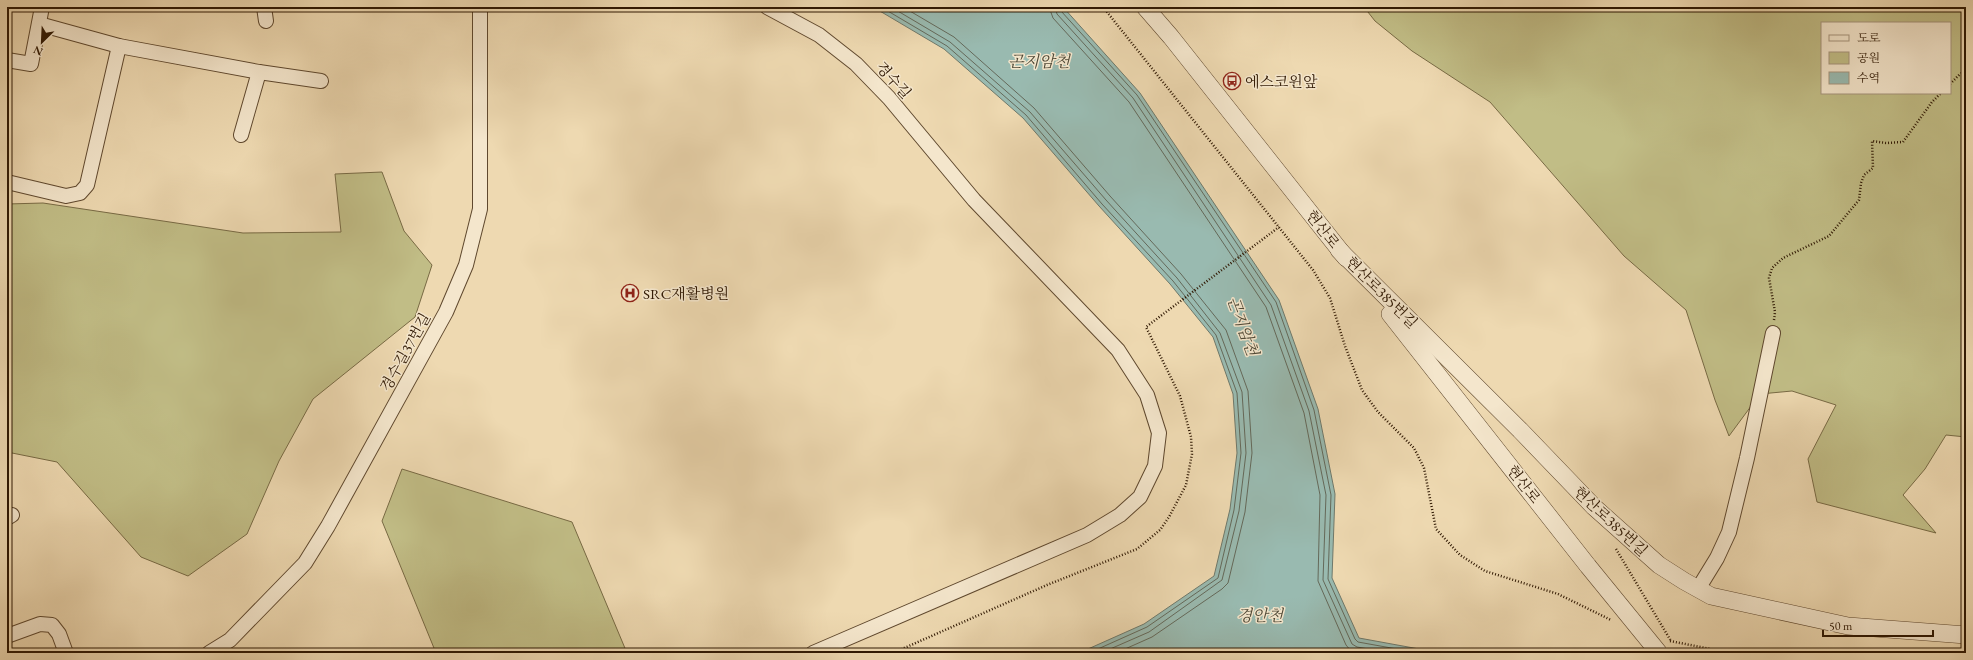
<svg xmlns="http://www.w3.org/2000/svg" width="1973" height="660" viewBox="0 0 1973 660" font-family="'EB Garamond','Noto Serif KR',serif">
<rect width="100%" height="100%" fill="#eed9b1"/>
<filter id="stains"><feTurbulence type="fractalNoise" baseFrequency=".005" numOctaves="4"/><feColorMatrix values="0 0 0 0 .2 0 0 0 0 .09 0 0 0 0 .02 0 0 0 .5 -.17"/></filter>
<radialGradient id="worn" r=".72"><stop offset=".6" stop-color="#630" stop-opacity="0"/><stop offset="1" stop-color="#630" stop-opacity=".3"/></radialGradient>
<g fill="#c1bd86" stroke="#786a44" fill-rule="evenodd">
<path d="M 1364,7 L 1966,7 L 1966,437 L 1946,435 L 1925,469 L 1903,495 L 1936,533 L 1817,502 L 1808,459 L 1836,405 L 1792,391 L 1760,394 L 1729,436 L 1715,400 L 1686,310 L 1624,256 L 1490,102 L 1412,51 L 1375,21 ZM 1822,23 L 1950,23 L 1950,93 L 1822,93 Z"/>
<polygon points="382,172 404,231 432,265 415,317 313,399 279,461 247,534 188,576 141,557 57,462 7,452 7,204 43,203 243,233 341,232 335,174"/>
<polygon points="402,469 572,522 627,653 436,653 382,521"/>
</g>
<polygon fill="#99bab0" stroke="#6f796b" points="873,7 1063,7 1140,93 1279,300 1318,409 1335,494 1332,578 1359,638 1441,653 1079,653 1144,624 1214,576 1230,509 1237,453 1233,394 1213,337 1170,284 1099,206 1023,118 944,49"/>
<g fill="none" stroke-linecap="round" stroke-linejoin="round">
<g stroke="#64695a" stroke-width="1">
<polyline points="881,7 947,46 1026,115 1102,204 1173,281 1216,335 1237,393 1241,453 1234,510 1218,578 1147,627 1089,653"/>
<polyline points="891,7 950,42 1030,112 1106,200 1177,278 1220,333 1242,392 1246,453 1239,511 1222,580 1149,632 1101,653"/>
<polyline points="903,7 954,37 1034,108 1110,196 1181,274 1226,330 1248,391 1252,453 1245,512 1228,583 1222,589 1152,637 1116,653"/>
<polyline points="1049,7 1053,18 1129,102 1266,307 1304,413 1320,495 1318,581 1346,645 1351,651 1359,653"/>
<polyline points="1055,7 1057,14 1133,98 1271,305 1309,411 1326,495 1323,580 1352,644 1357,647 1392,653"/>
<polyline points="1060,7 1061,11 1137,95 1276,302 1314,410 1331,495 1328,579 1355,639 1358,642 1419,653"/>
</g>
<defs>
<g id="minor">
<polyline points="264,7 266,21"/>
<polyline points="767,7 819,35 856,64 889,98 974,200 1118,350 1147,395 1159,433 1155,466 1140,497 1120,515 1087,535 813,653"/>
<polyline points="39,24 119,46 259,72 321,81"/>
<polyline points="7,60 31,64 42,7"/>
<polyline points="241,135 259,72"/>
<polyline points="7,182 66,196 80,193 87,185 119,46"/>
<polyline points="7,518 12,515"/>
<polyline points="1698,589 1717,558 1729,532 1747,458 1773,333"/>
<polyline points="7,636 40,624 52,625 59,634 66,653"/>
<polyline points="209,653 230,640 305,563 328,526 446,312 466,265 480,209 480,7"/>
</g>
<g id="tertiary">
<polyline points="1145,7 1171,37 1346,258"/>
<polyline points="1339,250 1520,430 1594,507 1659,565 1684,581 1711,596 1848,626 1966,635"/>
<polyline points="1390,314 1588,566"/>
</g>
</defs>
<use href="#minor" stroke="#5f482e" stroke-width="16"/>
<use href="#tertiary" stroke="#5f482e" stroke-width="18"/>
<g stroke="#2f1803" stroke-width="2.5" stroke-dasharray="1 2" stroke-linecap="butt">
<polyline points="1103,7 1313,270 1330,298 1345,346 1362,390 1378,412 1414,448 1424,468 1436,529 1460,555 1485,571 1558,594 1611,620"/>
<polyline points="1950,84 1960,74 1966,71"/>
<polyline points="1774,320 1775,312 1769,278 1772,268 1783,258 1829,236 1859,200 1861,183 1864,175 1873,168 1872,141 1886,143 1903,142 1932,102 1941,93"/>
<polyline points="1616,549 1671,641"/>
<polyline points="1670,641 1731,653"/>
<polyline points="893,653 1047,585 1137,549 1160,530 1169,517 1186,485 1192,454 1191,437 1180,396 1146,327 1279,227"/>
</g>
<use href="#minor" stroke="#f4e6cc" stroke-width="14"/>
<use href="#tertiary" stroke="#f4e6cc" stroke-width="17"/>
<defs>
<polyline id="tertiary-bridge" points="1588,566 1659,653"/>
</defs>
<use href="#tertiary-bridge" stroke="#5f482e" stroke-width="18" stroke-linecap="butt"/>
<use href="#tertiary-bridge" stroke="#f4e6cc" stroke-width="17"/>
</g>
<defs>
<symbol id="bus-ring" viewBox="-11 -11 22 22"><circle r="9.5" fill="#f4e6cc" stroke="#8f2418" stroke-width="1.5"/><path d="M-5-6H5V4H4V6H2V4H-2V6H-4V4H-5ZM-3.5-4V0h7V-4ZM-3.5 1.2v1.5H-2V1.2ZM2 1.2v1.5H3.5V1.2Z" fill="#8f2418"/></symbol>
<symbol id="hospital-ring" viewBox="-11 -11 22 22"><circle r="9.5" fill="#f4e6cc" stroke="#8f2418" stroke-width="1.5"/><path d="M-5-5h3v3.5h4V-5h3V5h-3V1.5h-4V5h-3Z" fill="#8f2418"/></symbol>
</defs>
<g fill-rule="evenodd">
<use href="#bus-ring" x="1222" y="71" width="20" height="20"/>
<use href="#hospital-ring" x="620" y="283" width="20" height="20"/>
</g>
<g text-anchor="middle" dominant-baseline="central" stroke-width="3" stroke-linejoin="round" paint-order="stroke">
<g font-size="15" fill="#2f1803" stroke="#f4e6cc">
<text transform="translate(894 80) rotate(48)">경수길</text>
<text transform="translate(1323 229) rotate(52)">현산로</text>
<text transform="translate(1382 292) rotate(45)">현산로385번길</text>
<text transform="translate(405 352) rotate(-61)">경수길37번길</text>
<text transform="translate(1524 484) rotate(52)">현산로</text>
<text transform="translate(1611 521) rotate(43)">현산로385번길</text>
</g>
<g font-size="15" fill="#2f1803" stroke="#f4e6cc" text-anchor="start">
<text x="1245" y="81">에스코윈앞</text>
<text x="643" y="293">SRC재활병원</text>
</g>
<g font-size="16" font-style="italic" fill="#4f4937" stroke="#f4e6cc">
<text x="1039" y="61">곤지암천</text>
<text transform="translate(1243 326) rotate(70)">곤지암천</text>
<text x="1260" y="615">경안천</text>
</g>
</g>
<rect width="1973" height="660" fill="none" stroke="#eed9b1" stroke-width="24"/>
<rect x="8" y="8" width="1957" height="644" fill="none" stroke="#2f1803" stroke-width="2"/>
<rect x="12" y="12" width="1949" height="636" fill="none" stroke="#2f1803"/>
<rect x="1821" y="22" width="130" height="72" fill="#f4e6cc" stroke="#a5947c"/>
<rect x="1829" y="35" width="20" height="6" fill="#f4e6cc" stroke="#a5947c"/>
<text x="1857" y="42" font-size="12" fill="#2f1803">도로</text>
<rect x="1829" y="52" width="20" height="12" fill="#c1bd86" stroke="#a5947c"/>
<text x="1857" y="62" font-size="12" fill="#2f1803">공원</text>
<rect x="1829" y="72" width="20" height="12" fill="#99bab0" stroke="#a5947c"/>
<text x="1857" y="82" font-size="12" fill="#2f1803">수역</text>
<g transform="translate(42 42) rotate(204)" stroke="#f4e6cc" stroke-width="3" paint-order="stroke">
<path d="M0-3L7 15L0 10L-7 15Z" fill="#2f1803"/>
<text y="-6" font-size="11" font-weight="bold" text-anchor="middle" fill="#2f1803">N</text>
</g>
<path d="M1823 630v6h110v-6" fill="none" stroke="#2f1803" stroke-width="2"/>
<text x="1829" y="630" font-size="12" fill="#2f1803" stroke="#f4e6cc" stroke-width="3" paint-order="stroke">50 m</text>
<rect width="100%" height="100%" filter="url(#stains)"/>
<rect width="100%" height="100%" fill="url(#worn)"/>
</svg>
